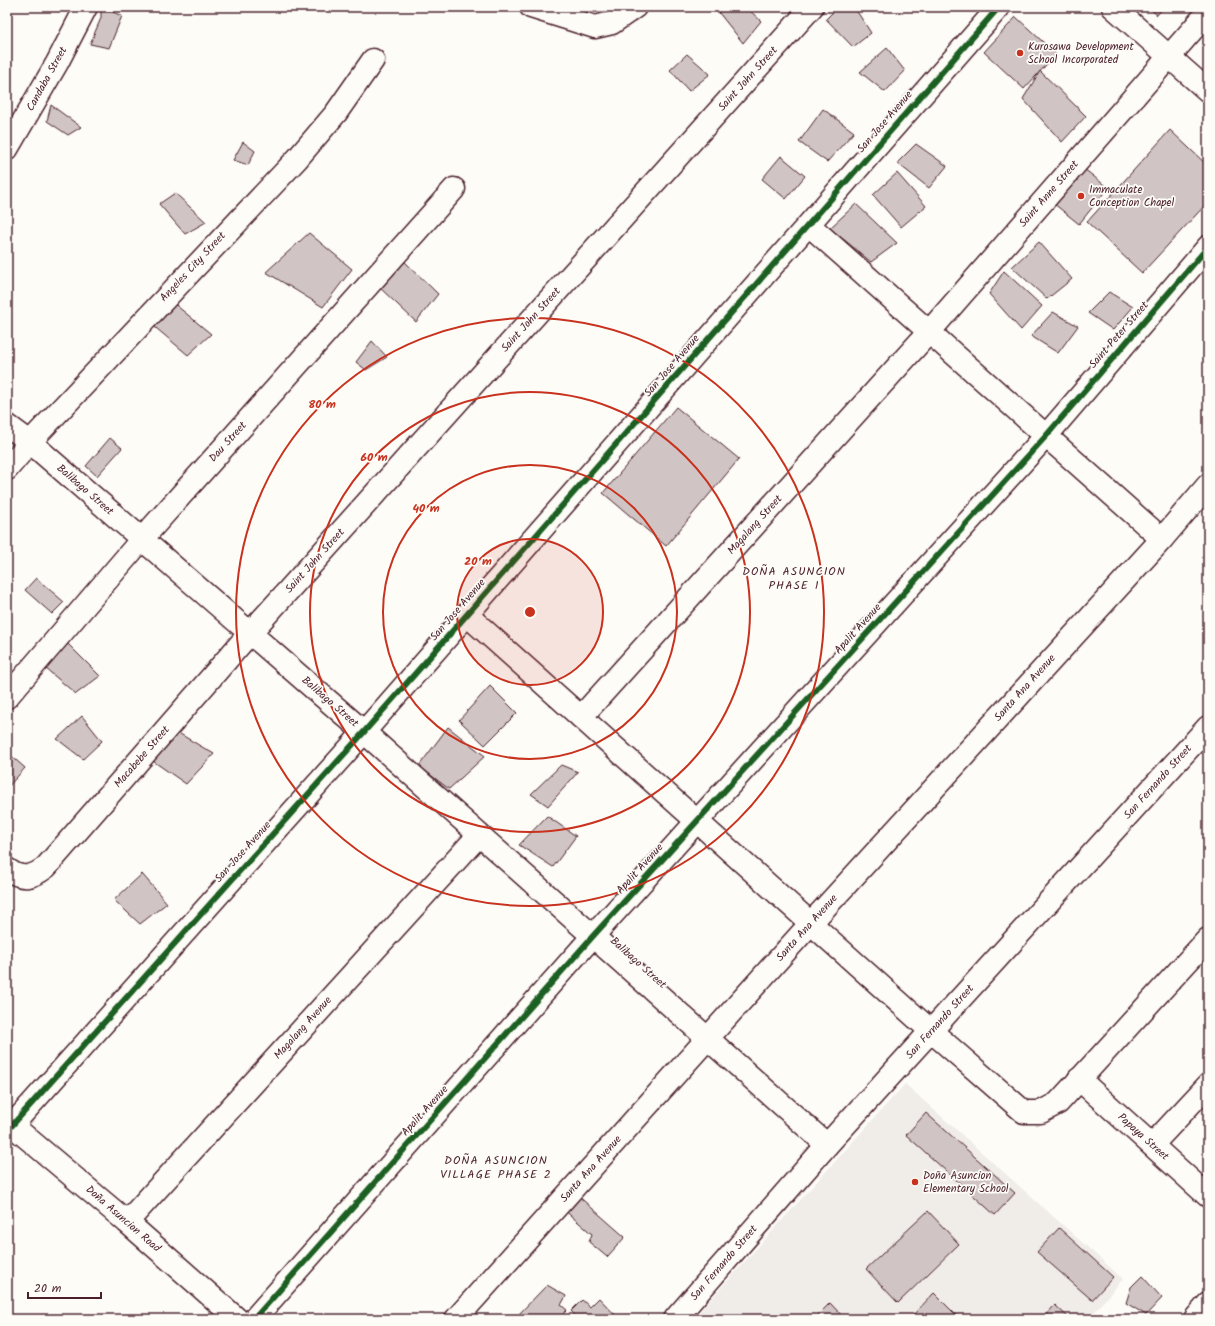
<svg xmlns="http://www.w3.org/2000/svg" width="1215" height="1326" viewBox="0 0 1215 1326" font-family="Kalam,sans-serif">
<rect width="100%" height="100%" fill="#fdfcf7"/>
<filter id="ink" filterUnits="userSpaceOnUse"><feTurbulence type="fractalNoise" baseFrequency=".025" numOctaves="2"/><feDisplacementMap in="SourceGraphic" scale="8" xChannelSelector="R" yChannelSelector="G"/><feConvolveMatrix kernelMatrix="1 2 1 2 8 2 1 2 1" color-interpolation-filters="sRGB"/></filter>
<g filter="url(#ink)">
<polygon fill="#f0ece8" points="905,1084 1123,1279 1088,1319 693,1319"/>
<g fill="#d0c5c4" stroke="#4a1f2b">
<polygon points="101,7 122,16 109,48 90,44 101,18"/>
<polygon points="724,7 746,7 761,21 743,43 719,13"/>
<polygon points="838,7 854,7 871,33 853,47 826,19"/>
<polygon points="1148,7 1164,7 1157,15"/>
<polygon points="1016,17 1056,54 1024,89 984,52"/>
<polygon points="887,48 905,71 885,92 860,72"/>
<polygon points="687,54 710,74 689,91 670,70"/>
<polygon points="1040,71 1086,116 1062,142 1023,99"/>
<polygon points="51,105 81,127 68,135 47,121"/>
<polygon points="823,109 854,132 827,162 799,142"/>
<polygon points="1170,130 1208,166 1208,202 1142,273 1087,222"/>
<polygon points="243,142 255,151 248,165 233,160"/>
<polygon points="916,144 947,166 929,188 897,163"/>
<polygon points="781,156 805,176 786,199 762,179"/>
<polygon points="1083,168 1108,188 1079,224 1053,203"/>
<polygon points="897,173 926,206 901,227 873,195"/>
<polygon points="175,193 206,222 185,234 159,204"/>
<polygon points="856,204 897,243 871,262 830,228"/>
<polygon points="309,233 352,269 323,307 266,272"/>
<polygon points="1039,242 1072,279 1047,299 1012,267"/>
<polygon points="403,260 438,294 416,322 378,286"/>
<polygon points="1004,271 1042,306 1021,330 989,294"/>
<polygon points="1109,292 1133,307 1113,330 1088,313"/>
<polygon points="171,301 211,334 188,355 150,323"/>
<polygon points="1053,312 1078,326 1058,353 1031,336"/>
<polygon points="372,341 387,357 366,370 356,362"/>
<polygon points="676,407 739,459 666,546 603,493"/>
<polygon points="110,438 122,448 97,476 86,466"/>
<polygon points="36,578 64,602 52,614 25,590"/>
<polygon points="68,644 100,676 76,694 45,668"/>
<polygon points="490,686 517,713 485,745 459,720"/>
<polygon points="82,716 102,741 83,759 57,739"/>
<polygon points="448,727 485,756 449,789 419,766"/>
<polygon points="175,731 214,754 186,784 150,759"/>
<polygon points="7,752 25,768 7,788"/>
<polygon points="561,765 578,772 548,806 531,794"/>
<polygon points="547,816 576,836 553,867 519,845"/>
<polygon points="142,874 167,903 140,924 114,900"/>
<polygon points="926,1113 1015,1193 995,1215 906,1135"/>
<polygon points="576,1194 625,1237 607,1257 589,1242 592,1234 563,1209"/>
<polygon points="928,1211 959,1244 898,1303 866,1269"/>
<polygon points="1059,1228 1113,1277 1092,1300 1037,1252"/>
<polygon points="1142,1276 1162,1298 1146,1315 1126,1303 1131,1287"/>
<polygon points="547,1285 566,1296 561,1305 567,1310 558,1319 520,1319 517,1316"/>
<polygon points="934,1293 960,1319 917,1319 913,1315"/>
<polygon points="599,1298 619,1319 579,1319 571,1311 582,1300 590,1307"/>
<polygon points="830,1303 845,1319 814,1319"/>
<polygon points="1055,1305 1070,1319 1042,1319"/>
</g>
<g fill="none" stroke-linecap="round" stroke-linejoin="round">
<defs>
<g id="street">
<polyline points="531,7 595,27 612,23 635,7"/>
<polyline points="1113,7 1208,91"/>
<polyline points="7,149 57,63 86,7"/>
<polyline points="809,225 1162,539"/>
<polyline points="7,425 30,442 364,732 827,1145"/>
<polyline points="7,469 30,442 297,159 336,113 373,60"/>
<polyline points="467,615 931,1031 1024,1112 1041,1112 1058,1103 1208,939"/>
<polyline points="7,697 142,539 454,189"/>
<polyline points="581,717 929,332 1208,12"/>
<path d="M 7,869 C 22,880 32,878 46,867 L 250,633 L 812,7"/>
<polyline points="1079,1079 1208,1196"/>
<polyline points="7,1121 127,1222 237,1319"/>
<polyline points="7,1131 364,732 999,7"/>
<polyline points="1152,1145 1208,1085"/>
<polyline points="127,1222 479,835"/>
<polyline points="254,1319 593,936 1046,436 1208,247"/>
<polyline points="456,1319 811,923 1162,539 1208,485"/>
<polyline points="675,1319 827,1145 1208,727"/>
<polyline points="1195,1319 1208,1304"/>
</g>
</defs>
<use href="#street" stroke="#4a1f2b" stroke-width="25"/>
<use href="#street" stroke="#fdfcf7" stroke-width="22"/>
<defs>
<g id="cycleway">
<polyline points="7,1131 364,732 999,7"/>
<polyline points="254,1319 593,936 1046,436 1208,247"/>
</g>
</defs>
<use href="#cycleway" stroke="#fdfcf7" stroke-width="8"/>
<use href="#cycleway" stroke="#1b5e20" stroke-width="6"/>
</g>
</g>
<circle cx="530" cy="612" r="73" fill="#c8321e" fill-opacity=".12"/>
<g fill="none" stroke="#c8321e" stroke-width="2">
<circle cx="530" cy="612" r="73"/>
<circle cx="530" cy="612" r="147"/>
<circle cx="530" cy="612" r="220"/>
<circle cx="530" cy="612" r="294"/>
</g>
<g fill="#c8321e" stroke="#fdfcf7" stroke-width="1.5">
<circle cx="1020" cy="53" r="4"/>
<circle cx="1081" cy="196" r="4"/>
<circle cx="915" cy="1182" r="4"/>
</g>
<g text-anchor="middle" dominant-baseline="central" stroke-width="3.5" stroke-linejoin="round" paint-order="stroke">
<g font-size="11" fill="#4a1f2b" stroke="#fdfcf7" text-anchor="start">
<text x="1028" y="47">Kurosawa Development<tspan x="1028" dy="13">School Incorporated</tspan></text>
<text x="1089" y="190">Immaculate<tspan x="1089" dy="13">Conception Chapel</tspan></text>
<text x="923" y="1176">Doña Asuncion<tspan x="923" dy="13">Elementary School</tspan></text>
</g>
<g font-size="11" fill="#4a1f2b" stroke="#fdfcf7">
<text transform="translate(47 79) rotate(-61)">Candaba Street</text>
<text transform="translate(748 79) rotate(-48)">Saint John Street</text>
<text transform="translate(885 122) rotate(-49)">San Jose Avenue</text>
<text transform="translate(1049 194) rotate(-49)">Saint Anne Street</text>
<text transform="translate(193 267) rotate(-47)">Angeles City Street</text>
<text transform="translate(531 320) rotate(-48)">Saint John Street</text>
<text transform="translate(1119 335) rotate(-49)">Saint Peter Street</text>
<text transform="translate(672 366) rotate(-49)">San Jose Avenue</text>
<text transform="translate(228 442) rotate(-48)">Dau Street</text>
<text transform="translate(85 490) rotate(41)">Balibago Street</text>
<text transform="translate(755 525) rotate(-48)">Magalang Street</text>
<text transform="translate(315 561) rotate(-48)">Saint John Street</text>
<text transform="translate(458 610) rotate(-49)">San Jose Avenue</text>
<text transform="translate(858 629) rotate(-48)">Apalit Avenue</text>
<text transform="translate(1025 688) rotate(-48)">Santa Ana Avenue</text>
<text transform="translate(330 702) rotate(41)">Balibago Street</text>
<text transform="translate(142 757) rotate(-49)">Macabebe Street</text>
<text transform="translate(1158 782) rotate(-48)">San Fernando Street</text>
<text transform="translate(243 852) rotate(-48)">San Jose Avenue</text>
<text transform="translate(640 869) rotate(-48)">Apalit Avenue</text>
<text transform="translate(807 928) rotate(-48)">Santa Ana Avenue</text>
<text transform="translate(638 963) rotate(42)">Balibago Street</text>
<text transform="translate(940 1022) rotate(-48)">San Fernando Street</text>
<text transform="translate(303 1028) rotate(-48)">Magalang Avenue</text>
<text transform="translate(425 1111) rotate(-48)">Apalit Avenue</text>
<text transform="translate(1143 1137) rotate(42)">Papaya Street</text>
<text transform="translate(591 1169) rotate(-48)">Santa Ana Avenue</text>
<text transform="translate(123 1219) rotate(41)">Doña Asuncion Road</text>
<text transform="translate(724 1263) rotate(-49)">San Fernando Street</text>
</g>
<g font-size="12" letter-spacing="1" fill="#4a1f2b" stroke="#fdfcf7">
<text x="794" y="571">DOÑA ASUNCION<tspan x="794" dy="14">PHASE 1</tspan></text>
<text x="496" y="1160">DOÑA ASUNCION<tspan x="496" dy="14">VILLAGE PHASE 2</tspan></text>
</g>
</g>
<circle cx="530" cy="612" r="6" fill="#c8321e" stroke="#fdfcf7" stroke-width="2"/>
<g font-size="12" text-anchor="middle" font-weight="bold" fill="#c8321e" stroke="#fdfcf7" stroke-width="3.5" stroke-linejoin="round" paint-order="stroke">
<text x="322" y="408">80 m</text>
<text x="374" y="461">60 m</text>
<text x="426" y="512">40 m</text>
<text x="478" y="565">20 m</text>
</g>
<rect width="1215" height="1326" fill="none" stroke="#fdfcf7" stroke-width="24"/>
<rect x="12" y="12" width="1191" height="1302" fill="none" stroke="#4a1f2b" stroke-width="1.5" filter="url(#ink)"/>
<path d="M28 1292v6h73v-6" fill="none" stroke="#4a1f2b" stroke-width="2"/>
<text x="34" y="1292" font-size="12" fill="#4a1f2b" stroke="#fdfcf7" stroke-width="3" paint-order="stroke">20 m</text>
</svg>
